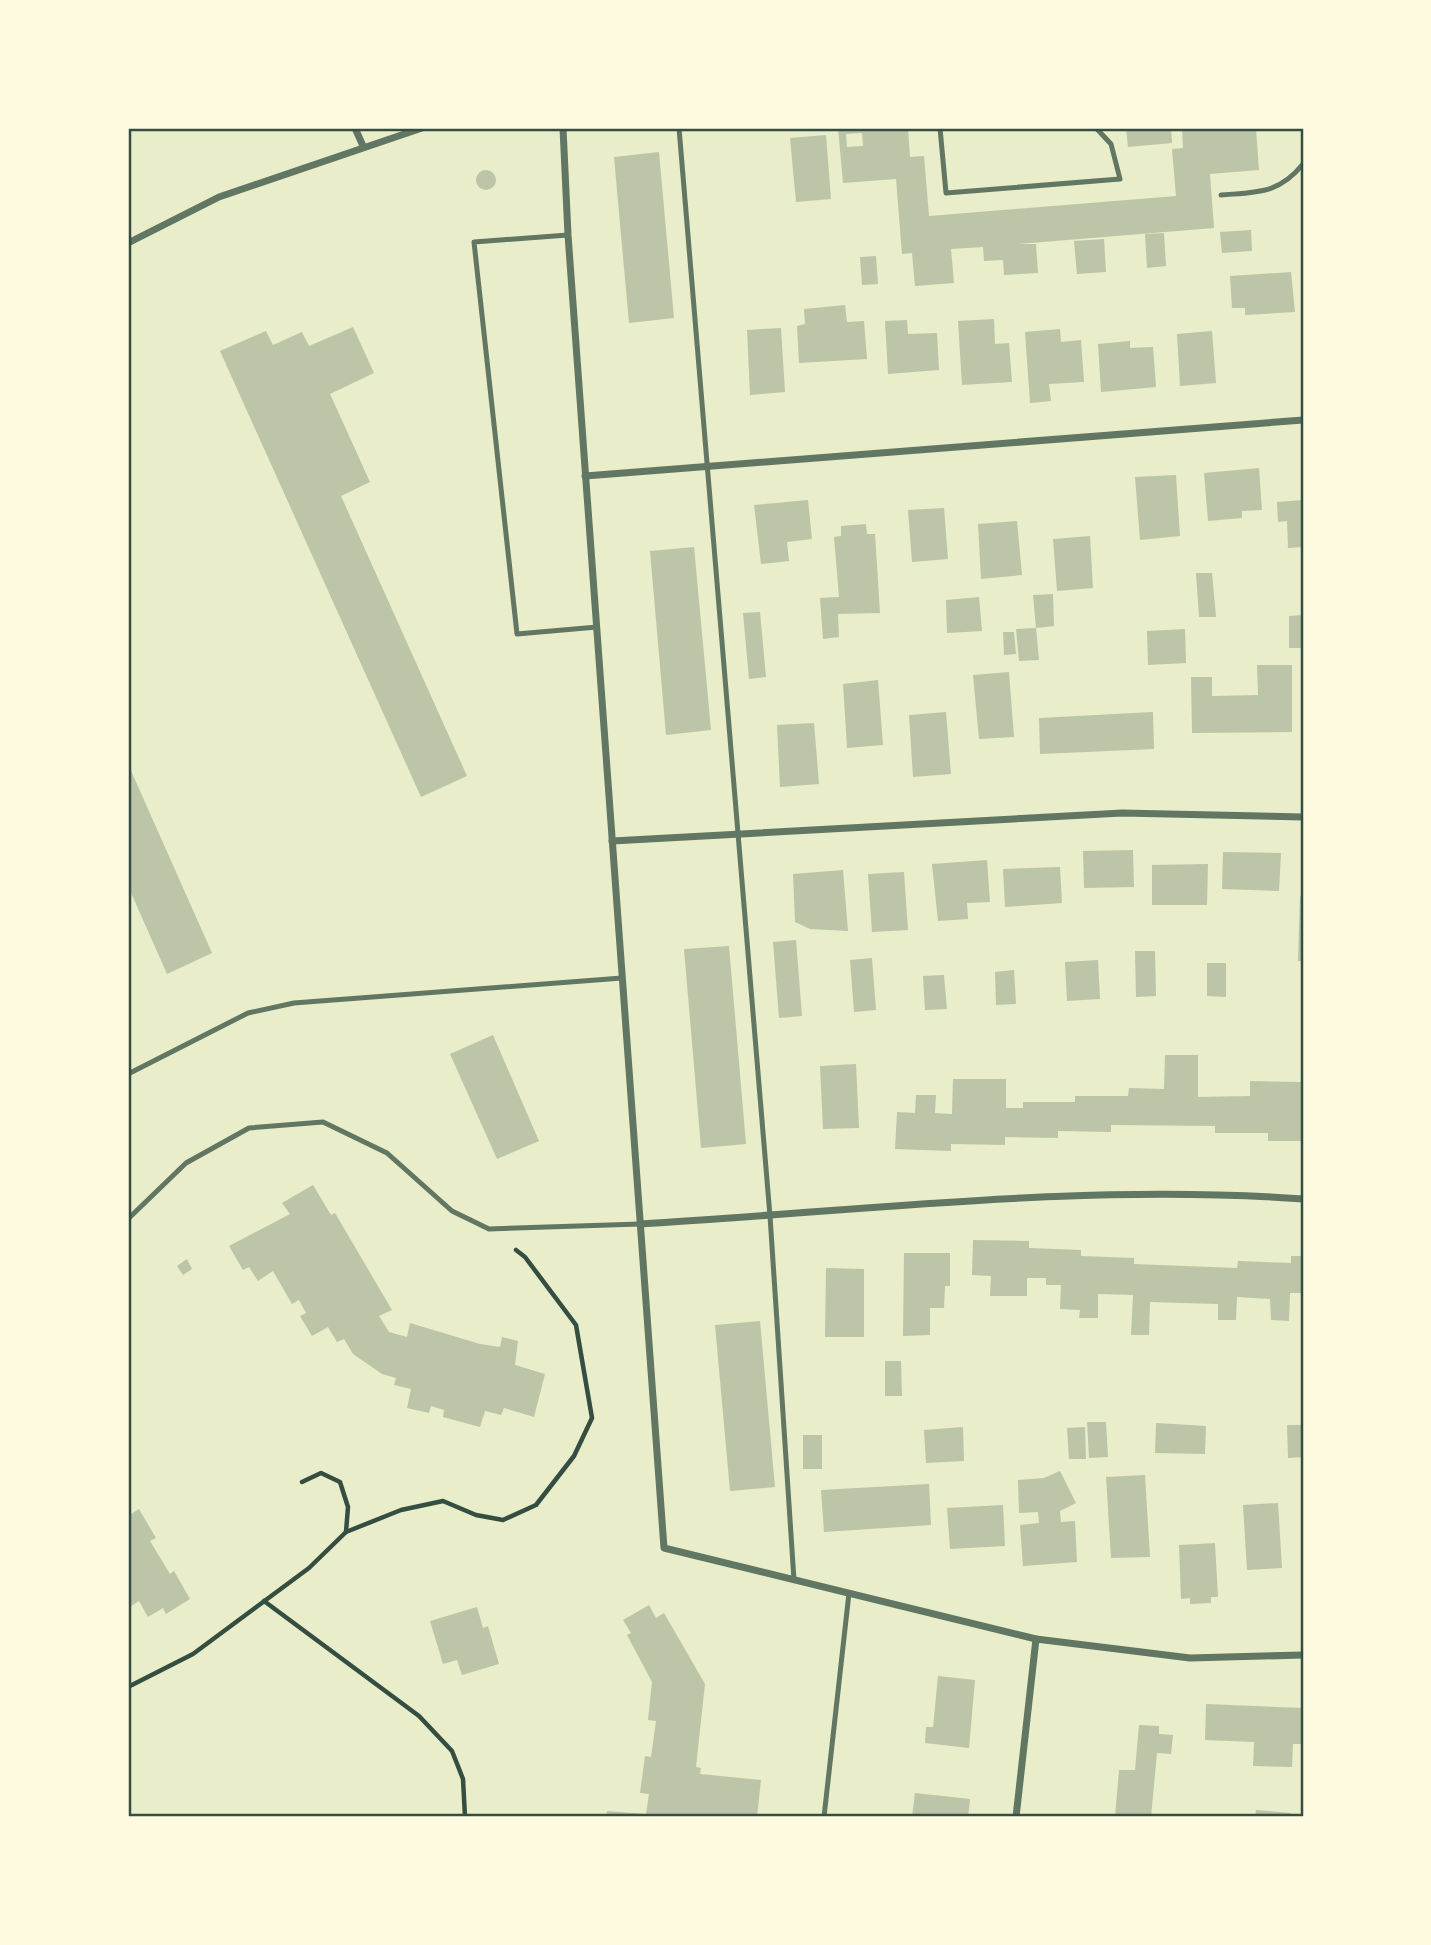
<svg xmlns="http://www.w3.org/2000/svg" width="1431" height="1945" viewBox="0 0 1431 1945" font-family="'DejaVu Sans',sans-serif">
<rect width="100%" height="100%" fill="#e9edc9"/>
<g fill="#bcc5a7" fill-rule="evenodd">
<path d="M 838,128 L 908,128 L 910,157 L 924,156 L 929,216 L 1176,196 L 1172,149 L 1183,148 L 1182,128 L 1256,128 L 1259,170 L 1210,174 L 1214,228 L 1018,244 L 1036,244 L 1038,273 L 1004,275 L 1003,260 L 984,261 L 983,247 L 951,249 L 954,283 L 915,286 L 912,253 L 902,254 L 896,179 L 843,183 ZM 862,133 L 863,146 L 847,147 L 846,134 Z"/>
<polygon points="1126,128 1171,128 1172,143 1128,147"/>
<polygon points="826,135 831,199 796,202 790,138"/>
<polygon points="659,152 674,318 629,323 614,157"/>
<circle cx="486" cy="180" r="10"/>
<polygon points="1251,230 1252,251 1222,253 1220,232"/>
<polygon points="1164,233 1166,266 1147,268 1145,234"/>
<polygon points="1104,239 1106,272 1077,274 1074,241"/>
<polygon points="876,256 878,284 862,285 860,257"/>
<polygon points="1291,272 1295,312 1245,315 1245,308 1232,308 1230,276"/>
<polygon points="845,305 847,322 864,321 867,359 799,363 797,326 805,324 804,309"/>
<polygon points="994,319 995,344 1009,343 1012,382 962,385 958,321"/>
<polygon points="907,320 908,334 937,333 939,370 888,374 885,321"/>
<polygon points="353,327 374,373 330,394 370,482 341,496 467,776 421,797 220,351 266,331 273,345 302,332 309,346"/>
<polygon points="781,328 785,392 750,395 747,330"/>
<polygon points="1060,329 1061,342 1081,340 1084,382 1049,384 1051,401 1030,403 1025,332"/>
<polygon points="1212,331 1216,383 1180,386 1177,334"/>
<polygon points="1130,341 1130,348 1153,347 1156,387 1101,392 1098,344"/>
<polygon points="1259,468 1262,510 1242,511 1242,518 1208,521 1204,473"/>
<polygon points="1176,475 1180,536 1140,540 1135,477"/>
<polygon points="808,500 812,539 787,542 789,561 761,564 754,505"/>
<polygon points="1303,500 1303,547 1288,548 1287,521 1278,522 1277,502"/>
<polygon points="944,508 948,559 912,562 908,510"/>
<polygon points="1017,521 1022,575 981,579 978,524"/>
<polygon points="866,524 867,534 875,534 880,613 838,614 839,637 823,639 820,598 839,597 834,537 841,536 841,526"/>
<polygon points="1090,536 1093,588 1057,591 1053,539"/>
<polygon points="694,547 711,730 666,735 650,551"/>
<polygon points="1196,573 1212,573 1216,617 1199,617"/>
<polygon points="1053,594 1054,626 1036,628 1033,595"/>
<polygon points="979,597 982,631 947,633 946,600"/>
<polygon points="760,612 766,677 749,679 743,613"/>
<polygon points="1303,615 1303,648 1289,648 1289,616"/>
<polygon points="1036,628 1039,660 1019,661 1016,629"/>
<polygon points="1185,629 1186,663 1148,665 1147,631"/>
<polygon points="1003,632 1014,632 1016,654 1004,655"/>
<polygon points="1257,665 1292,665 1292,732 1192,733 1191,677 1212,677 1212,696 1258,695"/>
<polygon points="1009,672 1014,737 979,739 973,675"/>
<polygon points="878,680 883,745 847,748 843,684"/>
<polygon points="946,712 951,774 913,777 909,715"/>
<polygon points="1153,712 1154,749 1040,754 1039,718"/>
<polygon points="814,723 819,784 780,787 777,725"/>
<polygon points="128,764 212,953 167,974 128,886"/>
<polygon points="1133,850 1134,887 1084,888 1083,851"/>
<polygon points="1223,852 1281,853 1279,891 1222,889"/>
<polygon points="987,860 990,902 967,903 968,919 938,921 932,864"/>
<polygon points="1208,864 1207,905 1152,905 1152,865"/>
<polygon points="1060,867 1062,903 1005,907 1003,869"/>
<polygon points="843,870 848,931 810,929 795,922 793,874"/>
<polygon points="904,872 908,930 872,932 868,874"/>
<polygon points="1300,896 1303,896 1303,961 1298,961"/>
<polygon points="796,940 802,1016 779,1018 773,942"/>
<polygon points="729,946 746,1144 701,1148 684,949"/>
<polygon points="1135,951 1155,951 1156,996 1136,997"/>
<polygon points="872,958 876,1010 854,1012 850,960"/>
<polygon points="1098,960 1100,999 1067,1001 1065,962"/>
<polygon points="1207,963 1226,963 1226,997 1207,996"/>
<polygon points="1014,970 1016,1004 996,1005 995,972"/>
<polygon points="944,975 947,1009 925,1010 923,976"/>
<polygon points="493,1035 539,1141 497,1159 450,1054"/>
<polygon points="1165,1055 1198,1055 1198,1097 1250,1096 1250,1081 1303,1082 1303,1141 1268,1141 1268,1133 1215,1133 1215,1126 1111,1125 1111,1132 1058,1131 1058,1138 1005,1137 1005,1145 951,1144 951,1151 895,1149 897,1112 915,1113 916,1095 936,1095 935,1113 952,1114 953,1079 1006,1079 1006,1108 1023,1108 1023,1102 1075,1102 1075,1096 1128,1096 1129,1088 1164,1089"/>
<polygon points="856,1064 859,1128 823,1129 820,1066"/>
<polygon points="313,1185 331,1215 335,1213 392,1310 379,1316 389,1332 407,1337 410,1323 480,1344 500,1347 502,1337 518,1341 515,1365 545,1374 534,1417 504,1408 501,1415 485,1411 480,1427 443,1417 444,1410 431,1406 429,1413 407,1408 411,1389 394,1385 396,1378 382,1374 353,1354 344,1339 337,1342 328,1327 312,1336 300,1316 306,1313 299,1300 292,1304 273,1271 258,1281 249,1267 243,1270 229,1246 290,1214 282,1203"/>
<polygon points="973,1240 1029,1241 1029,1248 1081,1250 1081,1256 1134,1258 1134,1264 1237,1268 1238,1261 1291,1263 1291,1256 1303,1256 1303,1293 1290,1293 1289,1321 1271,1320 1270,1299 1237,1297 1236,1320 1218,1320 1218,1304 1150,1302 1149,1335 1131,1335 1133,1295 1098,1294 1098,1318 1079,1318 1080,1310 1060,1309 1061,1285 1046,1285 1046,1278 1027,1278 1027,1296 990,1296 991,1276 972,1275"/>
<polygon points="904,1253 950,1253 950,1286 945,1286 944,1308 930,1308 930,1335 903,1336"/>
<polygon points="187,1259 192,1269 183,1275 177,1266"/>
<polygon points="826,1268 864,1269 864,1337 825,1337"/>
<polygon points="760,1321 775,1487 730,1491 715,1325"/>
<polygon points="885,1361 901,1361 902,1396 885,1396"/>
<polygon points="1087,1422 1106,1422 1108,1457 1089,1458"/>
<polygon points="1156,1423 1206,1426 1205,1454 1155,1453"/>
<polygon points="1287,1425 1303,1425 1303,1457 1288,1458"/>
<polygon points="963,1427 964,1461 926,1463 924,1430"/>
<polygon points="1085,1427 1086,1459 1069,1459 1067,1428"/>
<rect x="803" y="1435" width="19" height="34"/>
<polygon points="1060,1471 1076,1503 1060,1511 1061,1522 1075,1521 1077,1562 1023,1566 1020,1525 1039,1523 1038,1512 1019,1513 1018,1480 1044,1478"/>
<polygon points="1145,1475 1150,1557 1111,1558 1106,1477"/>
<polygon points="929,1484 931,1525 824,1532 821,1490"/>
<polygon points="1278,1503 1282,1568 1247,1570 1243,1505"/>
<polygon points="1003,1505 1005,1546 950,1549 947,1508"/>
<polygon points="139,1509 156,1538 150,1541 170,1574 174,1571 190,1599 166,1614 163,1608 148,1617 139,1601 128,1608 128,1516"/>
<polygon points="1215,1543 1218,1597 1211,1597 1211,1603 1190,1604 1190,1598 1181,1599 1179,1545"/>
<polygon points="649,1605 656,1618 664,1613 705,1684 696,1767 701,1768 700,1774 761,1780 757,1817 606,1817 607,1811 646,1814 649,1794 640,1793 645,1756 651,1757 656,1721 648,1720 652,1682 627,1635 631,1633 623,1620"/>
<polygon points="477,1607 483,1628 488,1626 499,1664 462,1675 457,1660 443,1664 430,1621"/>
<polygon points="938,1676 975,1680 969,1748 925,1743 926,1727 933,1727"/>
<polygon points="1206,1704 1303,1708 1303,1744 1293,1744 1292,1767 1253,1766 1254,1742 1205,1740"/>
<polygon points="1139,1725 1159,1726 1159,1734 1173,1735 1171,1754 1157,1753 1151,1817 1115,1817 1119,1770 1135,1770"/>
<polygon points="915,1793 970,1799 968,1817 912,1817"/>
<polygon points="1256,1810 1291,1813 1290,1817 1255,1817"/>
</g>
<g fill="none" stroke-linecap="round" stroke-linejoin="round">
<g stroke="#344e41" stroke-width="4.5">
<polyline points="346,1532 401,1510 443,1501 476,1515 503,1520 536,1505 574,1456 592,1418 576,1325 525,1257 516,1250"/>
<polyline points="264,1601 419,1716 452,1751 463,1779 465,1817"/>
<polyline points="128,1687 193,1654 309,1568 346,1532 348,1507 340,1482 321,1473 302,1482"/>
</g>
<g stroke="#617663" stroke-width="5">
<polyline points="679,128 770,1216 794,1580"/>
<polyline points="940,128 946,193 1120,179 1111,144 1096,128"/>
<path d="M 1221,195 C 1257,192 1279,194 1303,164"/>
<polyline points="568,235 474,242 517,634 597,627"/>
<polyline points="128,1074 248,1013 294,1003 622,978"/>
<polyline points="128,1219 186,1163 249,1128 323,1122 387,1153 452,1211 489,1229 640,1224"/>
<polyline points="824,1817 849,1593"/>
</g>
<g stroke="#617663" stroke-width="7">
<polyline points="355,128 363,146"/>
<polyline points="563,128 568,235 664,1548 1036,1639 1190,1658 1303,1655"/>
<polyline points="128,243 219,197 422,128"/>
<polyline points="585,476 1303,420"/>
<polyline points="612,841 1122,813 1303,817"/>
<path d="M 640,1224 C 860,1211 1083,1183 1303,1199"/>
<polyline points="1016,1817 1036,1639"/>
</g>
</g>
<rect width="1431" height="1945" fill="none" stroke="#fefae0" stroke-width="259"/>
<rect x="130" y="130" width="1172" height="1685" fill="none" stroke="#344e41" stroke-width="2.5"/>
</svg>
